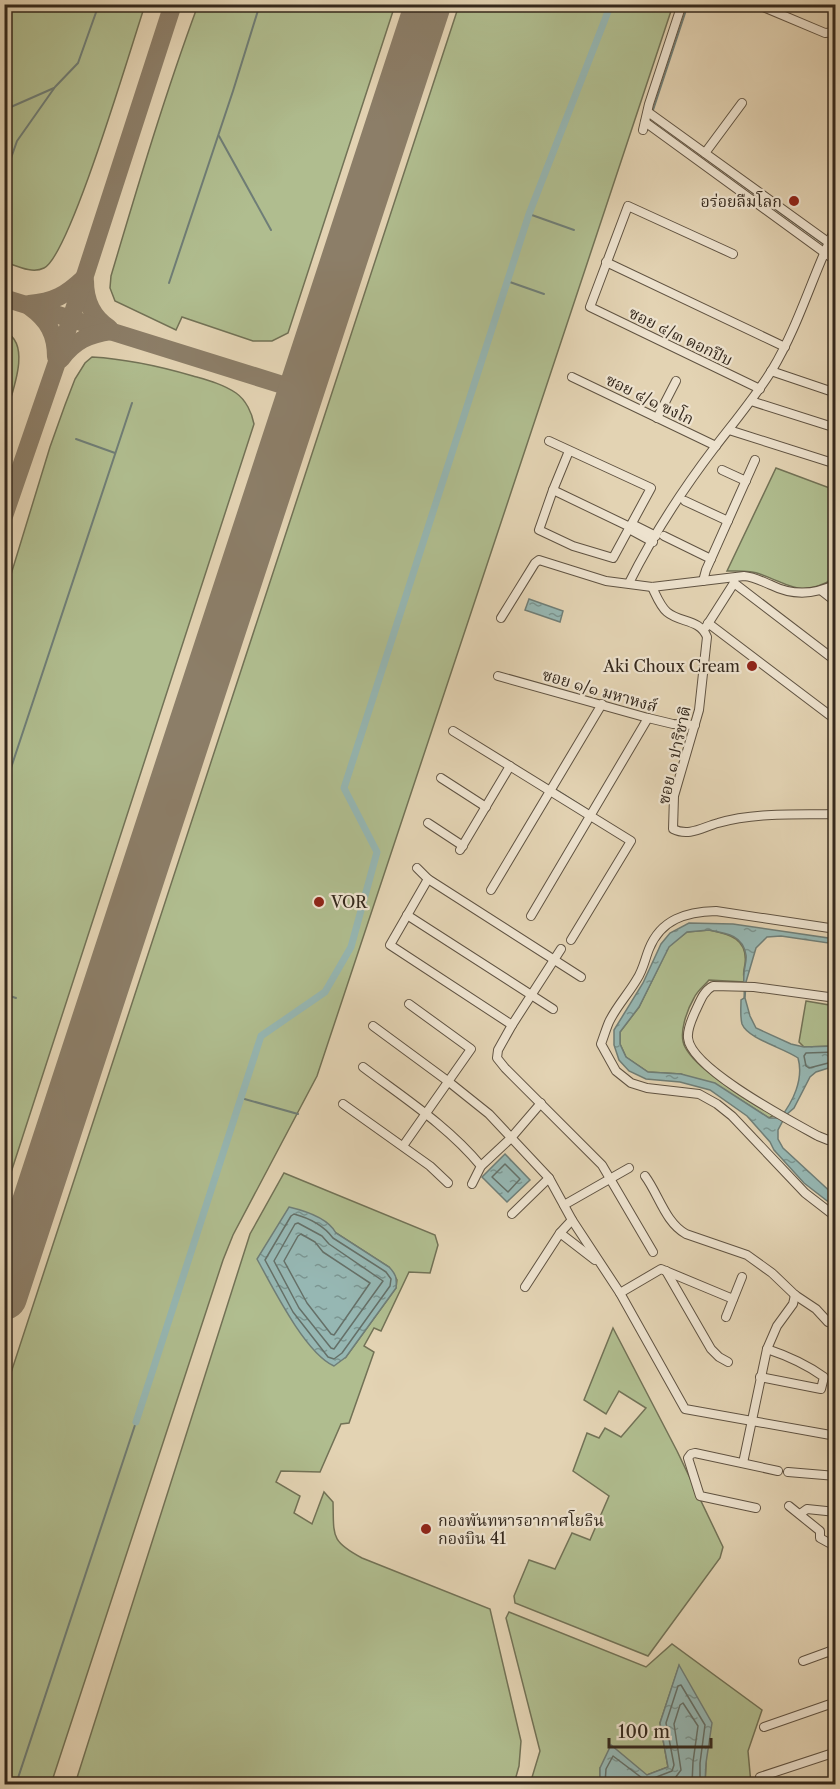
<svg xmlns="http://www.w3.org/2000/svg" width="840" height="1789" viewBox="0 0 840 1789" font-family="'Libre Caslon Text','Noto Serif Thai',serif">
<defs>
<pattern id="water-ripples" width="26" height="14" patternUnits="userSpaceOnUse" patternTransform="scale(1.5)"><rect width="26" height="14" fill="#96b7b3"/><path d="M2 4q2-2 4 0t4 0M15 11q2-2 4 0t4 0" fill="none" stroke="#7b9591"/></pattern>
</defs>
<rect width="100%" height="100%" fill="#e3d3b3"/>
<filter id="stains"><feTurbulence type="fractalNoise" baseFrequency=".00333" numOctaves="4"/><feColorMatrix values="0 0 0 0 .2 0 0 0 0 .09 0 0 0 0 .02 0 0 0 .5 -.17"/></filter>
<radialGradient id="worn" r=".72"><stop offset=".6" stop-color="#630" stop-opacity="0"/><stop offset="1" stop-color="#630" stop-opacity=".3"/></radialGradient>
<g fill="#b0bd8f" stroke="#727256" stroke-width="1.5" fill-rule="evenodd">
<path d="M 4,5 L 145,5 C 132,43 70,256 44,268 C 32,274 17,266 5,262 Z"/>
<path d="M 198,5 L 395,5 L 288,333 L 272,341 L 253,341 L 182,317 L 176,330 L 115,301 L 110,288 L 111,276 C 138,185 165,94 198,5 Z"/>
<polygon points="459,5 673,5 317,1076 233,1235 223,1260 51,1784 5,1784 5,1391"/>
<path d="M 5,332 C 33,344 11,395 5,417 Z"/>
<path d="M 92,357 C 127,359 159,366 193,376 C 207,380 223,384 236,393 C 246,400 252,413 254,424 L 5,1191 L 5,594 L 50,447 L 65,405 L 75,379 L 85,363 Z"/>
<path d="M 776,468 L 835,490 L 835,578 C 801,598 793,586 760,574 C 751,570 738,571 727,571 Z"/>
<path d="M 709,930 C 730,934 748,939 745,964 C 744,970 742,976 745,982 L 709,980 C 704,986 697,991 694,998 C 687,1010 678,1034 685,1047 C 698,1072 749,1100 774,1115 L 769,1118 L 736,1097 L 681,1074 L 648,1072 L 626,1057 L 620,1044 L 620,1032 L 639,1007 L 669,946 L 687,932 Z"/>
<polygon points="806,1001 835,1006 835,1046 804,1047 799,1042"/>
<path d="M 284,1173 L 435,1235 L 438,1245 L 430,1273 L 409,1272 L 381,1331 L 374,1328 L 364,1346 L 374,1352 L 349,1423 L 341,1424 L 320,1472 L 281,1471 L 276,1482 L 300,1496 L 294,1513 L 312,1524 L 324,1492 L 333,1502 C 334,1536 330,1541 362,1558 L 490,1609 L 521,1741 L 519,1766 L 514,1784 L 75,1784 L 250,1234 ZM 336,1233 L 389,1267 L 397,1280 L 396,1288 L 346,1357 Z"/>
<polygon points="613,1328 677,1451 723,1547 720,1558 648,1656 515,1603 514,1596 529,1560 555,1569 572,1533 590,1540 609,1496 573,1471 587,1433 599,1438 605,1428 621,1437 646,1408 619,1391 606,1414 584,1400"/>
<polygon points="509,1612 646,1667 672,1644 762,1710 748,1751 751,1784 705,1784 706,1763 679,1666 660,1723 668,1767 647,1775 600,1768 600,1784 558,1784 553,1778 546,1784 530,1784 540,1751 506,1618"/>
</g>
<g fill="url(#water-ripples)" stroke="#6f7e77" stroke-width="1.5" fill-rule="evenodd">
<polygon points="529,599 563,611 560,622 525,610"/>
<path d="M 689,923 L 733,924 L 835,939 L 835,944 L 781,936 L 767,937 L 756,948 L 746,982 L 745,998 L 750,1016 L 756,1028 L 791,1044 L 804,1047 L 835,1046 L 835,1066 L 816,1072 L 810,1077 L 794,1108 L 786,1115 L 778,1130 L 778,1139 L 783,1148 L 835,1196 L 835,1207 L 804,1183 L 774,1150 L 770,1142 L 747,1116 L 710,1090 L 680,1082 L 646,1079 L 629,1071 L 619,1060 L 614,1045 L 614,1030 L 643,983 L 661,944 L 670,933 ZM 709,930 C 726,933 743,935 746,955 C 747,961 744,968 744,974 C 743,982 745,990 744,998 L 741,1000 C 741,1007 740,1017 742,1024 C 748,1039 784,1048 798,1058 C 804,1079 793,1102 780,1118 L 769,1118 L 715,1083 L 681,1074 L 648,1072 L 626,1057 L 620,1044 L 620,1032 L 639,1007 L 669,947 L 687,932 Z"/>
<polygon points="505,1154 530,1180 507,1202 482,1177"/>
<path d="M 289,1207 C 306,1211 328,1218 336,1233 L 389,1267 C 396,1274 397,1278 396,1288 L 346,1357 L 334,1366 C 305,1353 273,1288 257,1259 Z"/>
<polygon points="679,1665 712,1723 706,1763 705,1784 600,1784 600,1768 611,1745 647,1775 668,1767 660,1723"/>
</g>
<g fill="none" stroke-linecap="round" stroke-linejoin="round">
<g stroke="#657068" stroke-width="1.5">
<polyline points="836,1052 806,1053 804,1056 806,1066 809,1068 836,1061"/>
<polygon points="505,1164 520,1179 508,1192 492,1177"/>
<path d="M 294,1214 C 309,1218 324,1226 333,1238 L 386,1272 L 391,1279 L 390,1286 L 342,1353 L 334,1359 L 328,1357 L 293,1312 L 265,1260 L 291,1216 Z"/>
<polygon points="298,1223 322,1236 329,1244 383,1281 334,1349 331,1348 299,1308 274,1261 295,1224"/>
<polygon points="301,1234 315,1242 323,1252 370,1283 334,1335 331,1334 307,1303 284,1261 298,1236"/>
<polyline points="605,1784 606,1769 613,1756 646,1781 672,1771 674,1765 666,1723 678,1686 681,1685 705,1725 700,1763 700,1784"/>
<polyline points="661,1784 675,1778 681,1770 674,1724 680,1705 683,1703 698,1726 693,1762 692,1784"/>
</g>
<g stroke="#6f7e77" stroke-width="2">
<polyline points="4,110 54,88"/>
<polyline points="653,110 688,4"/>
<polyline points="656,122 836,253"/>
<polyline points="219,136 271,230"/>
<polyline points="4,178 17,141 55,87 78,63 99,4"/>
<polyline points="529,214 574,230"/>
<polyline points="507,281 544,294"/>
<polyline points="169,283 233,91 260,4"/>
<polyline points="76,439 115,453"/>
<polyline points="4,789 132,403"/>
<polyline points="555,789 588,810"/>
<polyline points="4,994 16,998"/>
<polyline points="241,1098 298,1114"/>
<polyline points="16,1784 136,1422"/>
</g>
<polyline stroke="#96b7b3" stroke-width="7" points="136,1422 261,1036 325,992 351,947 377,852 344,788 529,214 611,4"/>
<g stroke="#8c7e68" stroke-width="18">
<path d="M 85,281 C 85,301 92,317 109,328"/>
<polyline points="4,298 302,391"/>
<path d="M 29,304 C 54,302 66,295 84,278"/>
<path d="M 30,307 C 48,320 56,334 56,357"/>
<path d="M 61,359 C 74,341 89,334 111,331"/>
<polyline points="4,516 56,365 173,4"/>
</g>
<polyline stroke="#8c7e68" stroke-width="46" points="4,1297 428,4"/>
<defs>
<g id="minor">
<polyline points="756,4 825,33 836,32"/>
<polyline points="835,88 836,89"/>
<polyline points="648,112 828,242"/>
<polyline points="645,122 836,261"/>
<polyline points="643,130 649,104 682,4"/>
<polyline points="705,153 742,103"/>
<polyline points="733,254 628,206 590,307 760,389"/>
<polyline points="606,262 785,347"/>
<polyline points="771,371 836,393"/>
<polyline points="572,377 716,446"/>
<polyline points="751,401 836,428"/>
<polyline points="657,418 676,381"/>
<polyline points="729,430 836,464"/>
<polyline points="549,441 651,488 613,558 573,546 539,530 553,490 569,451"/>
<polyline points="722,470 746,481"/>
<polyline points="553,490 630,527"/>
<polyline points="685,501 728,521"/>
<polyline points="632,524 656,536"/>
<polyline points="629,529 653,542"/>
<polyline points="664,536 711,559"/>
<polyline points="703,581 706,570 755,460"/>
<path d="M 629,583 C 653,535 683,489 715,447 C 735,421 755,397 772,370 C 799,325 813,274 836,227"/>
<polyline points="734,583 836,661"/>
<path d="M 652,587 C 656,595 660,606 667,612 C 680,623 700,619 707,637 L 699,710 L 674,796 L 673,829 C 689,837 703,827 718,823 C 755,812 797,815 836,814"/>
<polyline points="822,591 836,602"/>
<path d="M 501,618 L 535,563 L 539,560 L 606,581 L 652,587 L 744,576 C 755,577 761,581 771,585 C 793,596 814,595 836,584"/>
<polyline points="708,623 836,720"/>
<polyline points="706,627 734,583 734,578"/>
<polyline points="498,676 648,718 673,724 695,725"/>
<polyline points="453,731 631,841 571,940"/>
<polyline points="441,778 486,807"/>
<polyline points="428,823 463,846"/>
<polyline points="460,850 510,766"/>
<polyline points="417,868 428,879 581,977"/>
<polyline points="428,879 390,945 512,1025"/>
<polyline points="491,890 602,704"/>
<polyline points="407,915 553,1009"/>
<polyline points="531,916 648,718"/>
<path d="M 836,929 L 716,911 C 686,912 661,919 649,949 C 645,959 643,970 637,979 C 629,993 616,1007 609,1022 C 606,1029 604,1036 601,1044 L 616,1071 L 631,1083 L 647,1088 L 699,1094 L 717,1104 L 732,1116 L 805,1193 L 836,1217"/>
<polyline points="561,949 512,1025 498,1050 497,1058 505,1068 602,1165 653,1252"/>
<path d="M 836,998 L 754,987 L 713,986 C 703,991 700,1002 695,1012 C 692,1019 687,1029 688,1038 C 691,1069 791,1121 818,1136 L 828,1140 L 836,1139"/>
<polyline points="373,1026 449,1082 489,1114 549,1178 572,1220 620,1293 685,1409 836,1436"/>
<path d="M 363,1067 C 404,1098 448,1126 481,1166"/>
<polyline points="343,1104 430,1166 448,1183"/>
<polyline points="403,1146 471,1049 409,1004"/>
<path d="M 645,1176 C 659,1195 665,1222 686,1234 L 747,1255 L 772,1273 L 795,1295 L 816,1309 L 828,1322 L 836,1325"/>
<polyline points="472,1184 481,1166 511,1138 541,1103"/>
<polyline points="564,1205 629,1168"/>
<polyline points="512,1214 549,1178"/>
<polyline points="560,1233 595,1260"/>
<polyline points="666,1271 711,1349 719,1357 728,1362"/>
<polyline points="525,1287 560,1233 572,1220"/>
<polyline points="620,1293 661,1269 733,1299"/>
<polyline points="726,1317 742,1277"/>
<path d="M 760,1377 L 821,1389 L 824,1377 C 806,1364 788,1356 767,1349"/>
<polyline points="743,1463 767,1349 777,1326 793,1304 795,1295"/>
<polyline points="788,1472 836,1476"/>
<polyline points="789,1506 820,1531 820,1538 829,1543"/>
<polyline points="756,1508 700,1496 688,1458 691,1454 695,1453 778,1471"/>
<polyline points="800,1514 807,1509 836,1512"/>
<polyline points="830,1651 836,1664"/>
<polyline points="803,1661 836,1649"/>
<polyline points="764,1727 836,1702"/>
<polyline points="760,1777 836,1752"/>
</g>
</defs>
<use href="#minor" stroke="#605342" stroke-width="10"/>
<use href="#minor" stroke="#ede2ce" stroke-width="8"/>
</g>
<g fill="#8f2418" stroke="#ede2ce" stroke-width="2">
<circle cx="794" cy="201" r="6"/>
<circle cx="752" cy="666" r="6"/>
<circle cx="319" cy="902" r="6"/>
<circle cx="426" cy="1529" r="6"/>
</g>
<g text-anchor="middle" dominant-baseline="central" stroke-width="4.5" stroke-linejoin="round" paint-order="stroke">
<g font-size="16" fill="#34281c" stroke="#ede2ce" text-anchor="end">
<text x="782" y="201">อร่อยลืมโลก</text>
<text x="740" y="666">Aki Choux Cream</text>
<text x="331" y="902" text-anchor="start">VOR</text>
<text x="438" y="1520" text-anchor="start">กองพันทหารอากาศโยธิน<tspan x="438" dy="18">กองบิน 41</tspan></text>
</g>
<g font-size="16" fill="#34281c" stroke="#ede2ce">
<text transform="translate(681 336) rotate(26)">ซอย ๔/๓ ดอกปีบ</text>
<text transform="translate(650 399) rotate(26)">ซอย ๔/๑ ฃงโก</text>
<text transform="translate(600 690) rotate(16)">ซอย ๑/๑ มหาหงส์</text>
<text transform="translate(674 755) rotate(-77)">ซอย ๑ ปาริชาติ</text>
</g>
</g>
<rect width="840" height="1789" fill="none" stroke="#e3d3b3" stroke-width="24"/>
<rect x="6" y="6" width="828" height="1777" fill="none" stroke="#34281c" stroke-width="3"/>
<rect x="12" y="12" width="816" height="1765" fill="none" stroke="#34281c" stroke-width="1.5"/>
<path d="M609 1738v9h102v-9" fill="none" stroke="#34281c" stroke-width="3"/>
<text x="618" y="1738" font-size="18" fill="#34281c" stroke="#ede2ce" stroke-width="4.5" paint-order="stroke">100 m</text>
<rect width="100%" height="100%" filter="url(#stains)"/>
<rect width="100%" height="100%" fill="url(#worn)"/>
</svg>
